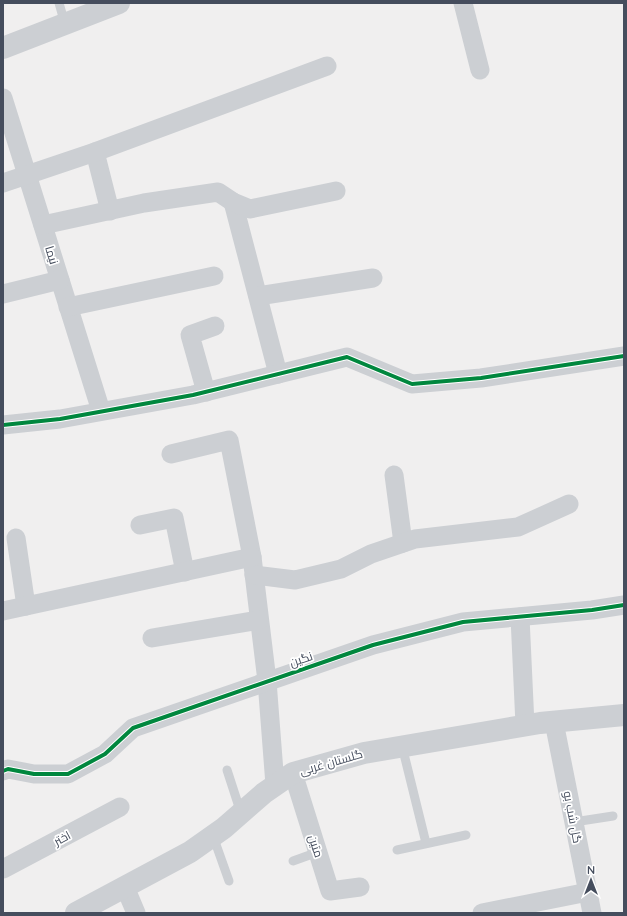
<svg xmlns="http://www.w3.org/2000/svg" width="627" height="916" viewBox="0 0 627 916" font-family="Quicksand,Cairo,sans-serif">
<rect width="100%" height="100%" fill="#f0efef"/>
<g fill="none" stroke-linecap="round" stroke-linejoin="round">
<g stroke="#cccfd3" stroke-width="9">
<polyline points="59,3 65,24"/>
<polyline points="402,746 426,843"/>
<polyline points="227,770 241,813"/>
<polyline points="574,822 613,816"/>
<polyline points="213,836 229,881"/>
<polyline points="397,850 466,835"/>
<polyline points="293,861 318,852"/>
</g>
<g stroke="#cccfd3" stroke-width="19">
<polyline points="463,3 480,70"/>
<polyline points="3,98 101,411"/>
<polyline points="95,152 110,211"/>
<polyline points="3,183 95,152 327,66"/>
<polyline points="233,202 278,374"/>
<polyline points="43,225 144,203 218,192 233,202 250,209 336,191"/>
<polyline points="3,294 60,280"/>
<polyline points="258,296 373,278"/>
<polyline points="68,307 214,276"/>
<polyline points="206,392 190,335 215,326"/>
<polyline points="3,425 60,419 193,395 347,357 412,384 481,378 624,356"/>
<polyline points="171,454 229,440 252,557 267,681 275,785"/>
<polyline points="394,475 403,543"/>
<polyline points="140,525 174,518 185,572"/>
<polyline points="16,538 26,606"/>
<polyline points="254,575 295,580 341,569 371,554 415,539 518,527 569,504"/>
<polyline points="3,611 252,557"/>
<polyline points="520,617 525,725"/>
<polyline points="152,638 259,620"/>
<polyline points="554,722 592,913"/>
<polyline points="3,771 8,769 34,774 68,774 105,754 133,728 373,645 463,622 592,610 624,605"/>
<polyline points="293,773 330,891 360,887"/>
<polyline points="3,869 120,807"/>
<polyline points="125,887 136,913"/>
<polyline points="482,913 588,892"/>
</g>
<g stroke="#cccfd3" stroke-width="22">
<polyline points="3,48 119,3"/>
<polyline points="76,913 190,852 224,828 264,793 293,773 364,753 540,723 624,715"/>
</g>
<defs>
<g id="cycleway">
<polyline points="3,425 60,419 193,395 347,357 412,384 481,378 624,356"/>
<polyline points="3,771 8,769 34,774 68,774 105,754 133,728 373,645 463,622 592,610 624,605"/>
</g>
</defs>
<use href="#cycleway" stroke="#fff" stroke-width="6"/>
<use href="#cycleway" stroke="#00873e" stroke-width="4"/>
</g>
<g text-anchor="middle" dominant-baseline="central" stroke-width="3.5" stroke-linejoin="round" paint-order="stroke">
<g font-size="12" fill="#454d5d" stroke="#fff">
<text transform="translate(52 255) rotate(73)">نیما</text>
<text transform="translate(301 659) rotate(-19)">نگین</text>
<text transform="translate(331 762) rotate(-16)">گلستان غربی</text>
<text transform="translate(573 817) rotate(79)">گل شب بو</text>
<text transform="translate(62 838) rotate(-28)">اختر</text>
<text transform="translate(316 846) rotate(72)">متین</text>
</g>
</g>
<rect width="627" height="916" fill="none" stroke="#454d5d" stroke-width="8"/>
<g transform="translate(591 880)" stroke="#ffffff" stroke-width="3" paint-order="stroke">
<path d="M0-3L7 15L0 10L-7 15Z" fill="#454d5d"/>
<text y="-6" font-size="11" font-weight="bold" text-anchor="middle" fill="#454d5d">N</text>
</g>
</svg>
